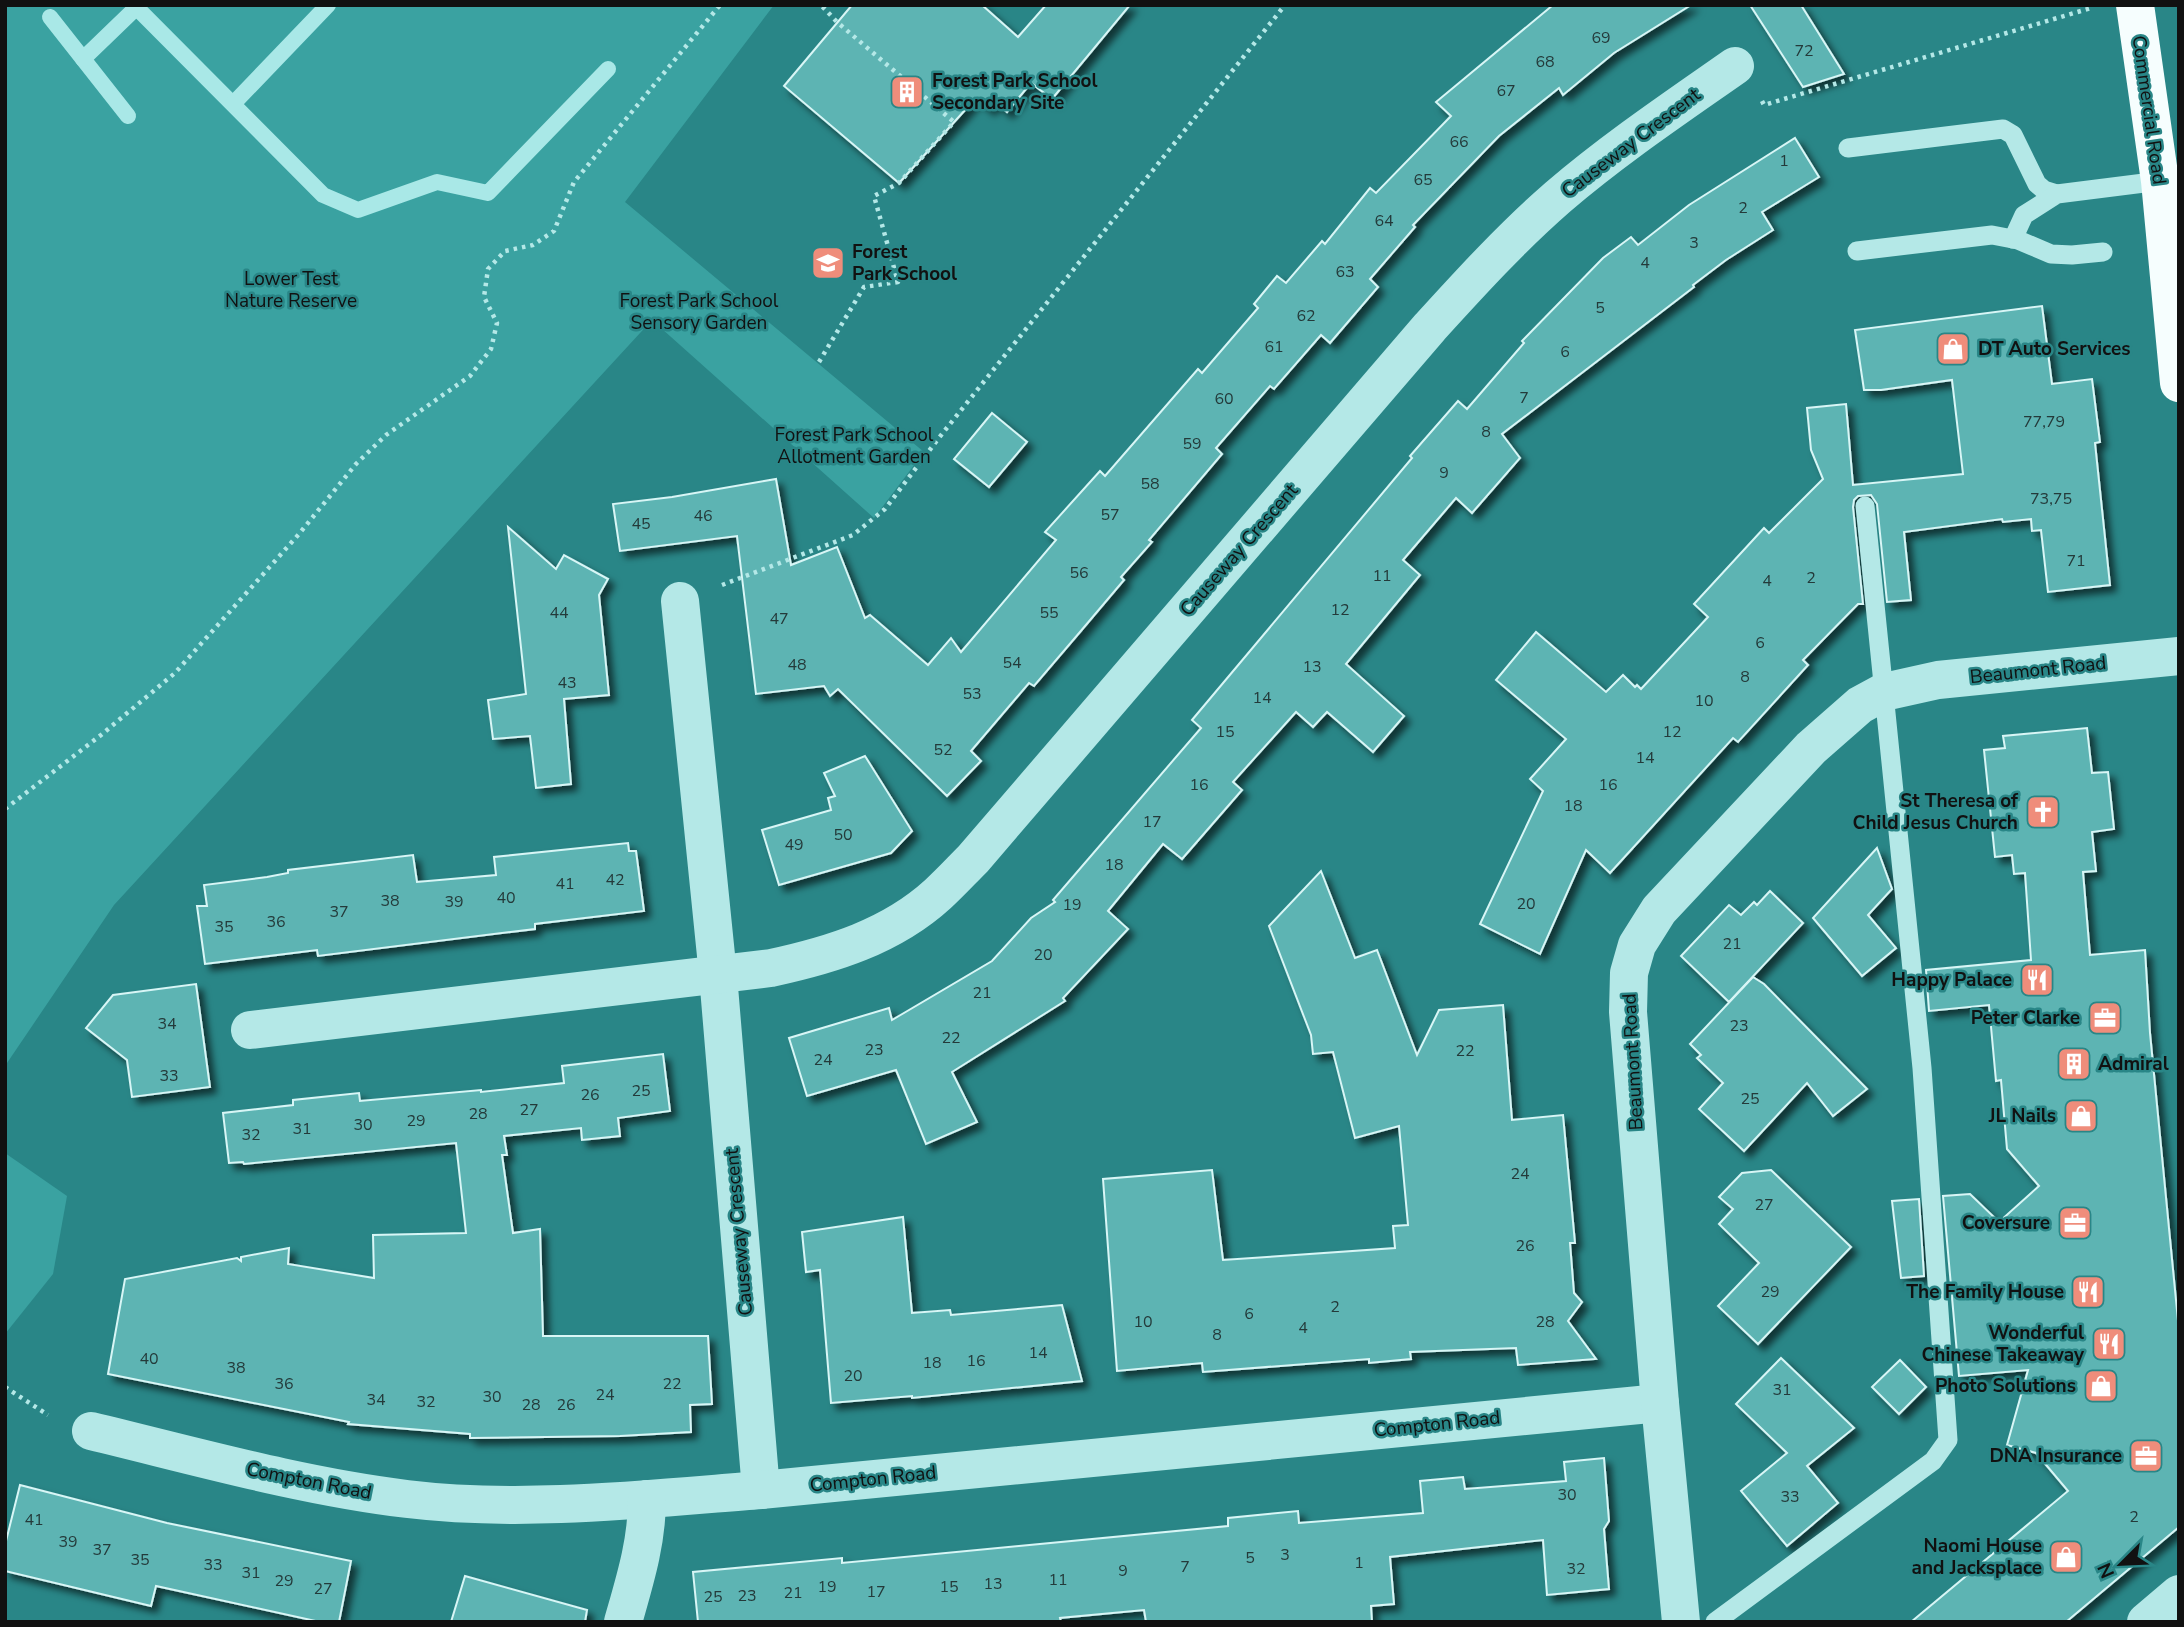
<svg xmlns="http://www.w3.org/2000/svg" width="2184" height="1627" viewBox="0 0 2184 1627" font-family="'Nunito Sans',sans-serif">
<defs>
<filter id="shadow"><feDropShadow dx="6" dy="6" stdDeviation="3.5" flood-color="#0009"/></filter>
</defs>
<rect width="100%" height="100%" fill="#298687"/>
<g fill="#3aa2a1">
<polygon points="5,5 774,5 625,202 924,452 874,518 652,320 114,905 5,1066"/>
<polygon points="5,1153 67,1196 53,1274 5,1334"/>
</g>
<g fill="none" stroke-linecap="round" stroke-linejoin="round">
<g stroke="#a9e8e7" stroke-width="16">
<polyline points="134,5 323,195 358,210 437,182 488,193 608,69"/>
<polyline points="50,17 128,116"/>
<polyline points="83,59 139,5"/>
<polyline points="233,104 328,5"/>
</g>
</g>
<g fill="#5db4b3" stroke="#d8f6f6" stroke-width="2" filter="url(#shadow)">
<polygon points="852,5 982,5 1018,37 1046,5 1130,5 1052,99 1031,83 1007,112 995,102 989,109 976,98 899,183 784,86"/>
<polygon points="1553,5 1691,5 1614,53 1563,95 1559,88 1499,136 1413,225 1415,227 1370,279 1378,287 1330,343 1321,335 1274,389 1270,386 1216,448 1222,454 1149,540 1152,542 1121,577 1124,580 1080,632 1034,686 1029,683 971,751 981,761 947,796 838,689 830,696 824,686 756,694 737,536 620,551 613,504 672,497 776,479 791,565 837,547 865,618 870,615 928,665 951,638 961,652 1056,540 1045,532 1100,471 1105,476 1198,369 1202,373 1258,308 1254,304 1277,276 1286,283 1322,241 1325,244 1370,188 1376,193 1451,116 1436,102"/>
<polygon points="1750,5 1801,5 1844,74 1803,87"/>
<polygon points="1795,138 1819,177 1762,212 1773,230 1726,260 1693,285 1694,287 1502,434 1520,458 1472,513 1456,498 1403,560 1420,575 1346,664 1404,716 1373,752 1327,712 1313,727 1296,712 1233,782 1242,790 1182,859 1163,844 1108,911 1128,929 1063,998 1065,1001 952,1072 977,1122 926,1144 896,1070 807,1096 789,1038 889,1008 892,1020 992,961 1031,918 1055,902 1053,900 1201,728 1192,720 1412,458 1410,456 1458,401 1467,409 1524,343 1522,341 1603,258 1631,237 1638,245 1689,205"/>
<polygon points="2042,306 2052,384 2092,379 2100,442 2095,443 2110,585 2048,592 2041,530 2032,531 2031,519 2003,522 2002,519 1904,532 1911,600 1887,602 1877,504 1871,495 1858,496 1854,500 1853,507 1863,604 1858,604 1803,660 1808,665 1738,742 1733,738 1610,873 1586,850 1540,954 1480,924 1543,791 1530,779 1566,739 1496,680 1536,632 1606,692 1623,675 1635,687 1637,685 1641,689 1708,617 1694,604 1764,528 1769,533 1823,479 1811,450 1807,408 1846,404 1853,485 1963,474 1952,380 1881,390 1864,390 1855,330"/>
<polygon points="992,413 1027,442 989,487 954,459"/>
<polygon points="508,527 556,569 564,555 608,579 599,595 609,695 564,699 571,784 536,788 530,736 493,739 488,700 526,694"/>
<polygon points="2087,728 2092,773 2108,772 2114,829 2092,832 2096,871 2083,872 2090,955 2145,950 2150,1033 2179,1331 2179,1527 2066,1622 1911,1622 2068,1491 2036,1453 2007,1445 2028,1370 1959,1376 1943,1196 1970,1194 1999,1222 2039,1186 2007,1149 2001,1080 1996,1081 1989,1005 1929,1011 1926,970 2031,960 2025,873 2014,874 2012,855 1995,857 1984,750 2005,748 2003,736"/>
<polygon points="865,756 912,831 891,853 779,885 762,830 831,810 828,798 835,796 824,773"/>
<polygon points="628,843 629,851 636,851 644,911 535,924 535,929 318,956 317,950 205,964 197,906 207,906 204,885 267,877 288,873 288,870 413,855 417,882 496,875 494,857"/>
<polygon points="1877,848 1892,889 1868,915 1896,948 1862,976 1813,918"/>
<polygon points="1321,871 1355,958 1377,950 1417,1055 1439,1010 1503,1005 1512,1120 1563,1115 1575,1243 1570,1243 1574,1293 1582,1302 1568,1321 1596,1359 1518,1365 1516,1348 1410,1352 1411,1359 1369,1363 1369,1359 1203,1372 1202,1363 1117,1371 1103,1179 1212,1170 1223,1260 1395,1248 1393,1226 1408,1225 1399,1126 1355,1138 1333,1052 1313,1054 1311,1035 1269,926"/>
<polygon points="1770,891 1803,923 1729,1002 1681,956 1729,905 1741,915 1754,902 1757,905"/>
<polygon points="1753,977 1764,984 1867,1089 1833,1116 1807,1083 1744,1151 1699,1109 1723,1083 1697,1058 1701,1055 1690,1044"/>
<polygon points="196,984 210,1087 132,1097 127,1060 86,1028 113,995"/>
<polygon points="663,1054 670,1111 618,1118 620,1136 582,1140 581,1128 504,1136 507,1155 502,1155 513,1233 540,1229 543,1336 708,1336 712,1404 690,1405 691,1432 620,1436 470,1438 470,1434 348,1424 349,1422 108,1374 125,1279 237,1258 241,1261 241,1257 289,1248 288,1264 374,1278 373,1235 466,1233 456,1143 244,1164 243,1162 229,1163 223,1113 293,1105 293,1100 359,1093 360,1101 481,1090 481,1092 564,1083 562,1066"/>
<polygon points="1771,1170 1851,1247 1758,1344 1718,1306 1759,1263 1719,1224 1733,1209 1719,1197 1742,1173"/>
<polygon points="1919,1199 1924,1276 1901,1278 1892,1201"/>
<polygon points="903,1217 912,1313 950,1310 951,1315 1062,1305 1082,1381 912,1398 912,1396 831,1403 820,1270 806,1272 802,1232"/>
<polygon points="1781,1358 1854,1428 1807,1466 1838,1503 1787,1546 1741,1491 1787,1453 1736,1404"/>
<polygon points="1900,1360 1926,1387 1899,1414 1872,1387"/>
<polygon points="1604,1458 1609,1521 1604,1529 1609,1589 1547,1595 1543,1540 1390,1557 1394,1604 1371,1606 1372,1622 1146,1622 1144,1610 1060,1618 1061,1622 698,1622 693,1572 842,1558 842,1563 1228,1526 1228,1518 1298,1511 1299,1523 1423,1513 1420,1481 1463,1477 1465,1489 1566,1481 1564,1462"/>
<polygon points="20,1485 167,1523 351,1561 339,1622 320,1622 156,1586 151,1606 5,1571 5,1545"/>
<polygon points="465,1576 587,1610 585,1622 451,1622"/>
</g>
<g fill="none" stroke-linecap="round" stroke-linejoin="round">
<g stroke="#b4e8e7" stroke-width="4.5" stroke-dasharray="3.5 5" stroke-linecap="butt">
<polyline points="1762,101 1764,105 2091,8"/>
<polyline points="819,362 864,287 898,282 874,196 899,183 954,122 837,22 821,5"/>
<polyline points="722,585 853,535 885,509 938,439 1285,5"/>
<polyline points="5,809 101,735 175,673 299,534 356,464 386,435 470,376 491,349 497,323 484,297 488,269 505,251 533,245 554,231 574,182 720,5"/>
<polyline points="5,1387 48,1415"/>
</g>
<g stroke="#b4e8e7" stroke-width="19">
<polyline points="1848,148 2003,129 2013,135 2037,184 2044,190 2057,194"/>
<polyline points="2013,239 2024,215 2057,194 2160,181"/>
<polyline points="1857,251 1992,235 2018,240 2051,254 2072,255 2103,252"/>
<polyline points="1715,1622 1933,1461 1948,1440 1922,1068 1865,506"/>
</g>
<g stroke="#b4e8e7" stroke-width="38">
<polyline points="680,601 718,975 761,1490"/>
<path d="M 250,1030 L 771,968 C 831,955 891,937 938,894 C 950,883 961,871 973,859 L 1430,327 C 1471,282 1512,237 1558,197 C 1614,149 1675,108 1735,66"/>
<path d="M 91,1431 C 195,1456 300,1486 407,1499 C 521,1513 647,1499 761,1490 L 1660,1403"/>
<path d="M 623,1622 C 635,1580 647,1542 647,1499"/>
<polyline points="1681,1622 1660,1403 1628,1012 1629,973 1637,945 1659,910 1811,748 1860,705 1884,692 1938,680 2179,656"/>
<polyline points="2146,1622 2179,1594"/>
</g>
<polyline stroke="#f6fefe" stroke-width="38" points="2135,5 2160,181 2179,383"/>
</g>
<defs>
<symbol id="building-square" viewBox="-11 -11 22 22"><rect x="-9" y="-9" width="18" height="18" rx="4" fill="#ef8d7b" stroke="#298687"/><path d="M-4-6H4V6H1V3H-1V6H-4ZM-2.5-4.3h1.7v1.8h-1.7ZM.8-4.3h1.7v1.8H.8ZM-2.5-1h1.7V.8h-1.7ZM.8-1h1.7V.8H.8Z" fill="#fff"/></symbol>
<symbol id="school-square" viewBox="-11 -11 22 22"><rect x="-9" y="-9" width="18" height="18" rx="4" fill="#ef8d7b" stroke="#298687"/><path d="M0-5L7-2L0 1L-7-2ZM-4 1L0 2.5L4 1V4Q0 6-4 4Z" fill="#fff"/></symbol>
<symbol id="shop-square" viewBox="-11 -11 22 22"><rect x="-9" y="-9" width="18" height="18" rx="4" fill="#ef8d7b" stroke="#298687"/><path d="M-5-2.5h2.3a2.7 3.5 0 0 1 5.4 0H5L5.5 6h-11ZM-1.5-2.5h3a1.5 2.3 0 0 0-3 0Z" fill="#fff"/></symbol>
<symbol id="church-square" viewBox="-11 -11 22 22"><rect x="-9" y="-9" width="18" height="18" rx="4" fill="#ef8d7b" stroke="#298687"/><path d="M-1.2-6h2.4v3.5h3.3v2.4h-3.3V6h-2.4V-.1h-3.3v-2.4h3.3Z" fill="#fff"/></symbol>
<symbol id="restaurant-square" viewBox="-11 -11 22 22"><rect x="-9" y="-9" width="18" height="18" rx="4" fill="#ef8d7b" stroke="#298687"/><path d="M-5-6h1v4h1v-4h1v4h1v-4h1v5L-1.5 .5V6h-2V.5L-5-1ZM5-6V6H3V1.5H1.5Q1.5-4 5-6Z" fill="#fff"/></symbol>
<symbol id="office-square" viewBox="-11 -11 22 22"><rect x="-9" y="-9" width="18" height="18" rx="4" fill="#ef8d7b" stroke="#298687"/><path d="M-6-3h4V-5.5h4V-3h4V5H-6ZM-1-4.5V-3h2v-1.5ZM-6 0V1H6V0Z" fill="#fff"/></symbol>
</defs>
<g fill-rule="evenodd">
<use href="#building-square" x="888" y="73" width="38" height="38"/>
<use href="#school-square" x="809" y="244" width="38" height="38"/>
<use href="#shop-square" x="1934" y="330" width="38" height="38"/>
<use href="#church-square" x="2024" y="793" width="38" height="38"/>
<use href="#restaurant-square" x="2018" y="961" width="38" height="38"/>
<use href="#office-square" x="2086" y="999" width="38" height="38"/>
<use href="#building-square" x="2055" y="1045" width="38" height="38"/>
<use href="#shop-square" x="2062" y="1097" width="38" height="38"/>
<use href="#office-square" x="2056" y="1204" width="38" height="38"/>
<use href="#restaurant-square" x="2069" y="1273" width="38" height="38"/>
<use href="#restaurant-square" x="2090" y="1325" width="38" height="38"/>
<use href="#shop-square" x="2082" y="1367" width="38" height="38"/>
<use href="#office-square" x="2127" y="1437" width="38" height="38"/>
<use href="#shop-square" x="2047" y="1538" width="38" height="38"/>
</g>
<g text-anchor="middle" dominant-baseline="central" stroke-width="5" stroke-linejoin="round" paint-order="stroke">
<g font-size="16" fill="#243a3a">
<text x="1601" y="38">69</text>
<text x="1804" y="51">72</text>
<text x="1545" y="62">68</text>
<text x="1506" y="91">67</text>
<text x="1459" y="142">66</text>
<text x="1784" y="161">1</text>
<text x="1423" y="180">65</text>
<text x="1743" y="208">2</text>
<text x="1384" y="221">64</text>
<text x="1694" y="243">3</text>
<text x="1645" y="263">4</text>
<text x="1345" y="272">63</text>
<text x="1600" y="308">5</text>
<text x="1306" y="316">62</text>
<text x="1274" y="347">61</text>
<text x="1565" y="352">6</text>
<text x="1524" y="398">7</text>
<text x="1224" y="399">60</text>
<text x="2044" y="422">77,79</text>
<text x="1486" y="432">8</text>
<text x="1192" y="444">59</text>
<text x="1444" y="473">9</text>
<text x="1150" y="484">58</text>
<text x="2051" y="499">73,75</text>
<text x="1110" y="515">57</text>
<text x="703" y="516">46</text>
<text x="641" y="524">45</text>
<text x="2076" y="561">71</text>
<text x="1079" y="573">56</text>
<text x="1382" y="576">11</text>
<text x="1811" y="578">2</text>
<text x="1767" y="581">4</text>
<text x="1340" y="610">12</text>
<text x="559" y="613">44</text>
<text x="1049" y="613">55</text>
<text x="779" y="619">47</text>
<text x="1760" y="643">6</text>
<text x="1012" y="663">54</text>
<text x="797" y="665">48</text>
<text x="1312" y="667">13</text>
<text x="1745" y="677">8</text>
<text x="567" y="683">43</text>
<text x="972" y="694">53</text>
<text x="1262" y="698">14</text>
<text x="1704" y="701">10</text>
<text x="1225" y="732">15</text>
<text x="1672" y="732">12</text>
<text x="943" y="750">52</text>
<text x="1645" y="758">14</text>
<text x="1199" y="785">16</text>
<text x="1608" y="785">16</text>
<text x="1573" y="806">18</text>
<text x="1152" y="822">17</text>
<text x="843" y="835">50</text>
<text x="794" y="845">49</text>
<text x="1114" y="865">18</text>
<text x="615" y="880">42</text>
<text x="565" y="884">41</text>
<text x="506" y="898">40</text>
<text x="390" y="901">38</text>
<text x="454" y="902">39</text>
<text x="1526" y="904">20</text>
<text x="1072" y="905">19</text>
<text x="339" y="912">37</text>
<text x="276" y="922">36</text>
<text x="224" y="927">35</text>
<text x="1732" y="944">21</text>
<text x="1043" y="955">20</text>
<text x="982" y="993">21</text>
<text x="167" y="1024">34</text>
<text x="1739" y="1026">23</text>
<text x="951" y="1038">22</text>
<text x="874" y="1050">23</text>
<text x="1465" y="1051">22</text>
<text x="823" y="1060">24</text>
<text x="169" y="1076">33</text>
<text x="641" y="1091">25</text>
<text x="590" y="1095">26</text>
<text x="1750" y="1099">25</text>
<text x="529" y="1110">27</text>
<text x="478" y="1114">28</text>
<text x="416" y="1121">29</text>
<text x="363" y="1125">30</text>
<text x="302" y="1129">31</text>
<text x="251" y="1135">32</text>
<text x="1520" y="1174">24</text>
<text x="1764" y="1205">27</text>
<text x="1525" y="1246">26</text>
<text x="1770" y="1292">29</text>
<text x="1335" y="1307">2</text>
<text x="1249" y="1314">6</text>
<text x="1143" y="1322">10</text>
<text x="1545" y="1322">28</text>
<text x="1303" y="1328">4</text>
<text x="1217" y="1335">8</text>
<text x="1038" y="1353">14</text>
<text x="149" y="1359">40</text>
<text x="976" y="1361">16</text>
<text x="932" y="1363">18</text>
<text x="236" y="1368">38</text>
<text x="853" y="1376">20</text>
<text x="284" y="1384">36</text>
<text x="672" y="1384">22</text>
<text x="1782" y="1390">31</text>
<text x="605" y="1395">24</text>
<text x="492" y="1397">30</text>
<text x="376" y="1400">34</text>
<text x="426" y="1402">32</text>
<text x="531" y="1405">28</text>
<text x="566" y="1405">26</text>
<text x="1567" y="1495">30</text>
<text x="1790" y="1497">33</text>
<text x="2134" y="1517">2</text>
<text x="34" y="1520">41</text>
<text x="68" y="1542">39</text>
<text x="102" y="1550">37</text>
<text x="1285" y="1555">3</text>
<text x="1250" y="1558">5</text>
<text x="140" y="1560">35</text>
<text x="1359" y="1563">1</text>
<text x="213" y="1565">33</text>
<text x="1185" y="1567">7</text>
<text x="1576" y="1569">32</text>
<text x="1123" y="1571">9</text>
<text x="251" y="1573">31</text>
<text x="1058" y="1580">11</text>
<text x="284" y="1581">29</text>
<text x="993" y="1584">13</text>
<text x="827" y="1587">19</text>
<text x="949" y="1587">15</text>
<text x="323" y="1589">27</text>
<text x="876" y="1592">17</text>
<text x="793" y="1593">21</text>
<text x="747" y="1596">23</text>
<text x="713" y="1597">25</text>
</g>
<g font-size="19" font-weight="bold" fill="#111" stroke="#298687" text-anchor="end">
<text x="932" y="81" text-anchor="start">Forest Park School<tspan x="932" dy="22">Secondary Site</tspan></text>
<text x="852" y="252" text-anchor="start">Forest<tspan x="852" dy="22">Park School</tspan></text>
<text x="1978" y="349" text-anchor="start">DT Auto Services</text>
<text x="2018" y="801">St Theresa of<tspan x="2018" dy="22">Child Jesus Church</tspan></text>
<text x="2012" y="980">Happy Palace</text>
<text x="2080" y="1018">Peter Clarke</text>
<text x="2098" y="1064" text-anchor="start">Admiral</text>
<text x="2056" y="1116">JL Nails</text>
<text x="2050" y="1223">Coversure</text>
<text x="2064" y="1292">The Family House</text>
<text x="2084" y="1333">Wonderful<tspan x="2084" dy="22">Chinese Takeaway</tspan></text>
<text x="2076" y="1386">Photo Solutions</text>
<text x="2122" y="1456">DNA Insurance</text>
<text x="2042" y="1546">Naomi House<tspan x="2042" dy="22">and Jacksplace</tspan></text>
</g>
<g font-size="19" fill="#111" stroke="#298687">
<text transform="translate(2149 110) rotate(82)">Commercial Road</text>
<text transform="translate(1631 143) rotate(-37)">Causeway Crescent</text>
<text transform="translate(1239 550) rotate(-49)">Causeway Crescent</text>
<text transform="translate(2038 670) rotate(-6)">Beaumont Road</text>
<text transform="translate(1633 1062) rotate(-93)">Beaumont Road</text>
<text transform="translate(739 1232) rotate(-95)">Causeway Crescent</text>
<text transform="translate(1437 1424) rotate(-6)">Compton Road</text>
<text transform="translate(873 1479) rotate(-6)">Compton Road</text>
<text transform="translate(309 1481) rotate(11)">Compton Road</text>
</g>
<g font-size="19" fill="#111" stroke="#298687">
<text x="291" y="279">Lower Test<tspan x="291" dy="22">Nature Reserve</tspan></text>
<text x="699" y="301">Forest Park School<tspan x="699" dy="22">Sensory Garden</tspan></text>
<text x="854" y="435">Forest Park School<tspan x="854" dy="22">Allotment Garden</tspan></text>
</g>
</g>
<rect width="2184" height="1627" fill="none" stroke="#111111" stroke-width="14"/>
<g transform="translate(2121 1564) rotate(246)" stroke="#298687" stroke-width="5" paint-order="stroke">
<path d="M0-5L12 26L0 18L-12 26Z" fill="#111111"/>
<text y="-10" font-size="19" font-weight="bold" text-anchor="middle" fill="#111111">N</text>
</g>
</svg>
